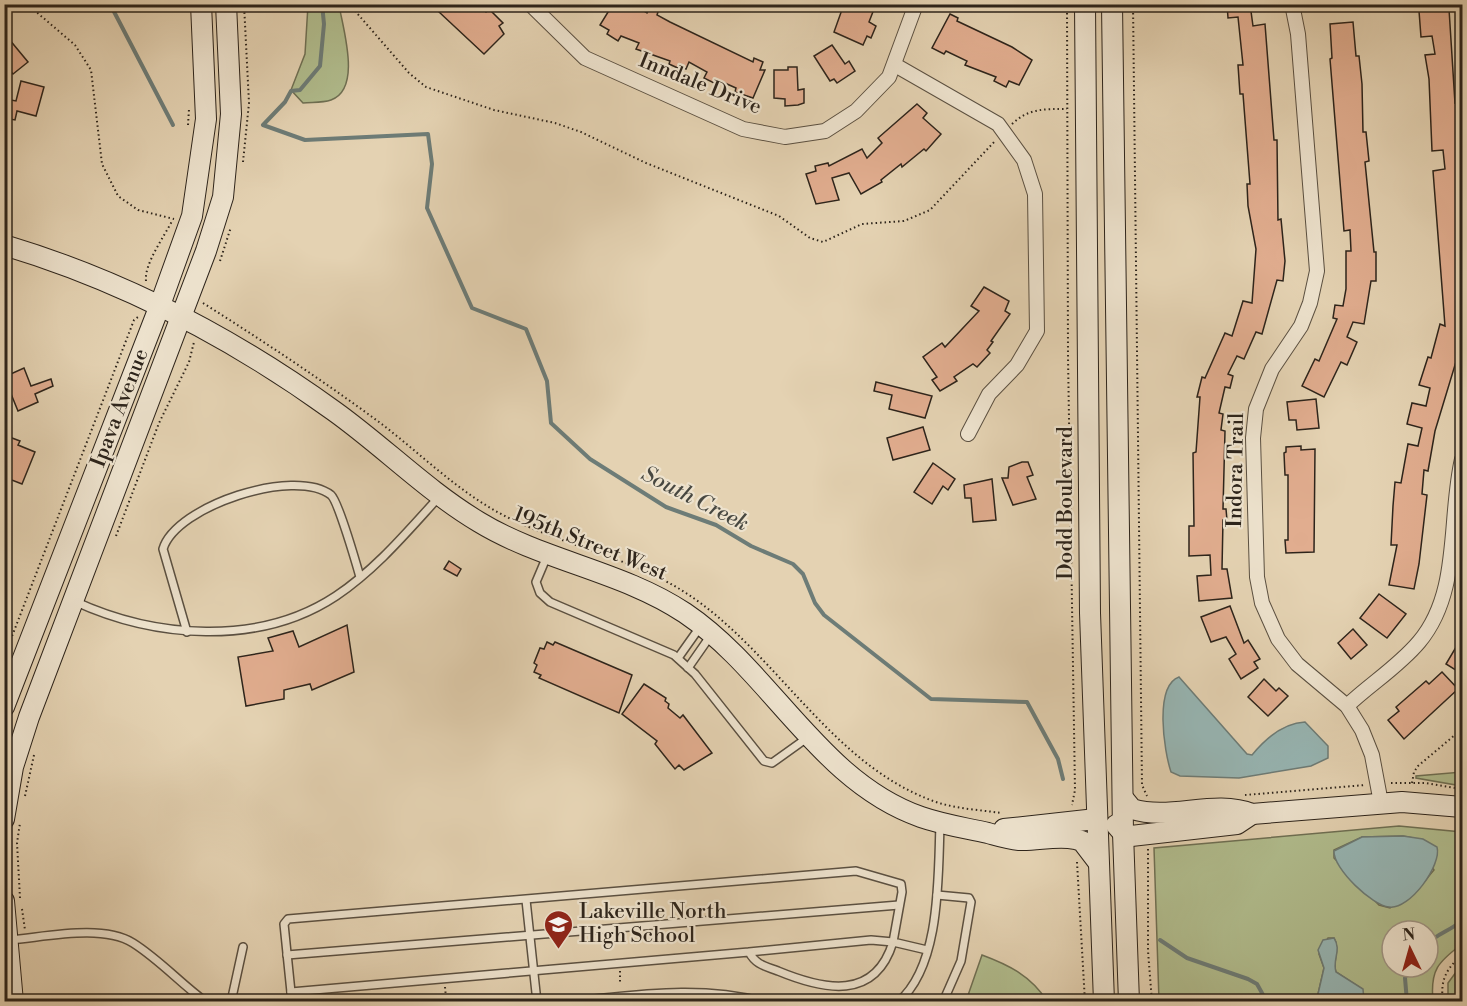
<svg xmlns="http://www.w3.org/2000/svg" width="1467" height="1006" viewBox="0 0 1467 1006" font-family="'Libre Bodoni',serif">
<rect width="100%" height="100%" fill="#e4d2b2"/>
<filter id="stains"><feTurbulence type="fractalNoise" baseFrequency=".00333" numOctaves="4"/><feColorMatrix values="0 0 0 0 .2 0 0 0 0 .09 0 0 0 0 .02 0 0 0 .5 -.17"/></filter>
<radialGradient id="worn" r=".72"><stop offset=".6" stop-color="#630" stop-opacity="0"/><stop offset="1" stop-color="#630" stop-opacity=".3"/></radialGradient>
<g fill="#b1bd8e" stroke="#6f7054" stroke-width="1.5" fill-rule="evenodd">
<path d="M 308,5 L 339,5 C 343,29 362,89 331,100 C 322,103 312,102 303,103 L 291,90 L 305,54 Z"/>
<polygon points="1462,772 1462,786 1416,778 1416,776"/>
<path d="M 1399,826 L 1462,832 L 1462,944 C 1438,962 1430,970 1433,1001 L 1364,1001 L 1362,989 L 1336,972 C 1332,960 1341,950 1334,938 L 1328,938 L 1319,954 L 1324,968 L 1318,994 L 1321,1001 L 1159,1001 L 1154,848 ZM 1403,836 L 1413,838 L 1434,870 L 1418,889 L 1390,908 L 1379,905 L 1334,858 L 1334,850 L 1362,837 ZM 1392,931 L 1428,931 L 1428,967 L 1392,967 Z"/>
<path d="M 982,955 C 1009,965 1031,976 1047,1001 L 966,1001 Z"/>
<polygon points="1462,964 1456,989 1458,1001 1448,1001 1448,983"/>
</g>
<g fill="#97b6b4" stroke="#6d7c77" stroke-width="1.5">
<path d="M 1179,677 L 1247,754 L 1252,755 C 1266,738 1283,723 1305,722 L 1328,746 L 1328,758 L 1311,766 L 1239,778 L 1180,776 L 1171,772 C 1164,751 1154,686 1179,677 Z"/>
<path d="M 1403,836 L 1423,839 L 1437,847 C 1442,865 1410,910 1389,907 C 1373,906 1333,869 1334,851 L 1362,837 Z"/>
<path d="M 1334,938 C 1342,950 1332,960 1336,972 L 1363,989 L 1364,1001 L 1321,1001 L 1318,994 L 1324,968 L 1318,950 L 1323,940 Z"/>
</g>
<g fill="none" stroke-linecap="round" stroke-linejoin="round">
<g stroke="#6d7c77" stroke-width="4">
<polyline points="110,4 173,125"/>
<polyline points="322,4 324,24 320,66 300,90 291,91 285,102 263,125 305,140 428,134 432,164 427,208 472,308 526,329 547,381 551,423 590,459 666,507 716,525 751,546 793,564 803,574 815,603 824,615 931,699 1027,702 1058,759 1063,779"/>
<polyline points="1160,940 1187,958 1248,979 1257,984 1267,1002"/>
<path d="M 1428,944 C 1435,934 1453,930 1462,920"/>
<polyline points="1407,1002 1405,978 1410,967"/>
</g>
</g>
<g fill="#e1ad8f" stroke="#2d241b" stroke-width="1.5">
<polygon points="446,4 479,4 486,12 489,9 503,23 499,26 504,34 484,54 439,12"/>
<polygon points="613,4 633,4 647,13 651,5 659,9 657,15 670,22 753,62 754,58 763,62 760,70 765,70 753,98 735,92 736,88 718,80 716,84 704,78 707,72 689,62 686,69 681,67 680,69 669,64 670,61 636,49 639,43 621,36 618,41 607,34 609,30 600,25"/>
<polygon points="844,4 876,4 869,22 876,26 871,38 867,36 863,45 834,32"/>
<polygon points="1227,4 1250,4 1253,26 1265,24 1274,140 1277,140 1278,220 1281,219 1285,261 1283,281 1277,280 1262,334 1256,332 1244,359 1237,356 1228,374 1233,376 1230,388 1225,387 1219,413 1223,414 1221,430 1225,431 1223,509 1226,509 1227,520 1223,520 1222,569 1227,569 1232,598 1199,601 1197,576 1211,575 1210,555 1189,556 1189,526 1194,526 1193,453 1196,452 1200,397 1197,397 1202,377 1205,378 1225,333 1232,336 1243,301 1252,303 1256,249 1248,206 1247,184 1250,184 1243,94 1240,94 1238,65 1243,65 1238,17 1228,18"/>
<polygon points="1449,9 1455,103 1459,102 1460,115 1457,115 1462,184 1462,342 1435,431 1428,471 1424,470 1422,494 1427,495 1419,564 1414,589 1389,585 1397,545 1391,545 1393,506 1395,482 1401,483 1408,444 1418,446 1422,428 1407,424 1412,403 1426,406 1430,388 1419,385 1428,357 1431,358 1440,324 1445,326 1433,171 1445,169 1443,150 1432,151 1429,79 1425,55 1435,54 1432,36 1421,37 1419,11"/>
<polygon points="950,14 958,18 957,21 1012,47 1032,60 1019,85 1009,81 1006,87 994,81 996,77 965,65 967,61 946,51 944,54 932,48"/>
<polygon points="1353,22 1356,56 1359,56 1362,84 1363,132 1366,132 1369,161 1365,162 1374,252 1376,252 1376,281 1371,281 1364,324 1353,322 1347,337 1357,342 1347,365 1341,362 1324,397 1302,386 1315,359 1319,361 1337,319 1333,318 1335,305 1343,306 1346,289 1346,251 1351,251 1350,230 1344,231 1330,59 1332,58 1330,24"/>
<polygon points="4,33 28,62 13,74 4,64"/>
<polygon points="832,45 845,64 849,61 855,71 837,83 834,79 830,81 814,56"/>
<polygon points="788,67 797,67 798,90 804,89 804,103 798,105 785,106 785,99 774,98 774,70 788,70"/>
<polygon points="21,81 44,87 36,116 17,111 15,120 4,118 5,99 16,101"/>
<polygon points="917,104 927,113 923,118 941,134 926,151 924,149 902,167 901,164 881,180 882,182 861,194 849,173 832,178 839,200 816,204 806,174 816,171 815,166 828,163 829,166 862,149 867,158 882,143 878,138"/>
<polygon points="984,287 1009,301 1005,311 1010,314 991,341 993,342 987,350 990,353 977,367 973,364 954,377 957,381 940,391 932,380 937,377 923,357 942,343 945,347 979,311 971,306"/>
<polygon points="24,368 31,386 51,379 53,386 35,394 38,402 18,411 11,394 7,395 4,389 4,377"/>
<polygon points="876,382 932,396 925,418 889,409 892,395 874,391"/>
<polygon points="1316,399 1319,428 1297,430 1296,420 1289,420 1287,402"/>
<polygon points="923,427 930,450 893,460 887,438"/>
<polygon points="4,435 20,441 18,445 35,452 22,484 4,477 4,464 8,457 4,456"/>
<polygon points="1301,446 1301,450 1315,449 1314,552 1286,553 1285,540 1288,540 1288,475 1285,475 1284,453 1286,452 1286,447"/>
<polygon points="1022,462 1028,462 1033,475 1027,477 1036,499 1013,505 1002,478 1008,478 1009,467"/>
<polygon points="933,463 955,479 948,490 943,486 932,504 914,492"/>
<polygon points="992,479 996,520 973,522 971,498 965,498 964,485"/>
<polygon points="449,561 461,569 457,576 444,569"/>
<polygon points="1379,594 1406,614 1387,638 1360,618"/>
<polygon points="1230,606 1244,643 1248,640 1260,659 1254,662 1258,668 1241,679 1229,659 1236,654 1226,637 1211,642 1201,617"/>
<polygon points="347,625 354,672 312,690 310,684 284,690 284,699 246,706 238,657 273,651 268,638 293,631 299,647"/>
<polygon points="1353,629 1367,645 1351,659 1338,643"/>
<polygon points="1462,637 1462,674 1446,664"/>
<polygon points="547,642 553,645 555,642 632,675 619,713 539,678 541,675 534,672 537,665 534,663 540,648 544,649"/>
<polygon points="1442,672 1458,689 1404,739 1388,720 1399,711 1396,707 1426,681 1429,684"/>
<polygon points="1264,679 1276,691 1279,688 1288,696 1268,716 1248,697"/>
<polygon points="644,684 666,698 665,701 669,704 668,708 680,718 683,715 712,753 684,770 679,765 675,769 655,744 657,741 622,714"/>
</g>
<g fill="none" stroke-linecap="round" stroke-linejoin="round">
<defs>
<g id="lane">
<polyline points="547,556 536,582 540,593 550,602 674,655 695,674 764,761 772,763 807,738"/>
<path d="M 74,601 C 154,638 259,647 336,596 C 376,569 406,533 438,498"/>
<path d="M 187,632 L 163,549 C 176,506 294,467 331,495 C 338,501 356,563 360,577"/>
<polyline points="678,658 700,627"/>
<polyline points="688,668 711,635"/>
<polyline points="937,895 969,898 971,902 961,961 943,1002"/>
<polyline points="526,900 537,1002"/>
<path d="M 10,940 C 46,937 102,924 133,943 C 160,960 181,984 206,1002"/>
<polyline points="287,955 899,905"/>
<path d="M 291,992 L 749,952 C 756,965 765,966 778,971 C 824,990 875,1001 893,942 L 871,940 L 749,952"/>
<polyline points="231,1002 243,947"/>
<polyline points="292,1002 284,924 288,919 856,871 901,884 902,892 893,942 927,950"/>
<path d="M 563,1002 C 632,996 696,984 764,1002"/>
<path d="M 898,1002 C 941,966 938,876 940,825"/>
</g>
<g id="street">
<polyline points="530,4 585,58 743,129 785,137 825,131 856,111 889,77 916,4"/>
<polyline points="1292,4 1298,34 1317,271 1310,303 1301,326 1272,369 1256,409 1253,438 1257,577 1262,603 1278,639 1297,664 1347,706 1362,730 1372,755 1381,803"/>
<polyline points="895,65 998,124 1024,160 1035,194 1037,331 1017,365 989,394 968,434"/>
<path d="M 1347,706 C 1370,684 1398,667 1419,642 C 1461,592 1448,520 1462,459"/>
</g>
<g id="secondary">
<polyline points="1085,4 1090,613 1104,1002"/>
<polyline points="1112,4 1123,833 1129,1002"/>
<path d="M 4,245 C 124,281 233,338 334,411 C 383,446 427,491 479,522 C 543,561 622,571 685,613 C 771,671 820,782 921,817 C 944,825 966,828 988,833 C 999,836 1008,839 1019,840 C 1037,841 1057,835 1075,839 L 1082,841 L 1098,862"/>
<polyline points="4,707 160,305 192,216 206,119 201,4"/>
<path d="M 1123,798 L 1132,809 C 1171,821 1214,799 1252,814 L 1402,802 L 1462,807"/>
<polyline points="4,819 13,767 29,717 206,251 223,197 231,114 226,4"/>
<polyline points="1116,825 1123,833 1131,836 1237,824 1252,814"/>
<polyline points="1004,829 1096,819"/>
<polyline points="4,901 13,1002"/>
</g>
</defs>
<use href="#lane" stroke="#5b5041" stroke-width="10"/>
<use href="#street" stroke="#5b5041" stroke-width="16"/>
<use href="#secondary" stroke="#2d241b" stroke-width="22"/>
<g stroke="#2d241b" stroke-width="2" stroke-dasharray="1.5 3" stroke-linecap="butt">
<polyline points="27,4 75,45 91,70 102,164 118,196 138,210 174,219"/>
<polyline points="349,4 409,73 426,87 494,110 555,123 581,132 646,163 779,216 810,238 823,242 862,224 904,221 930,210 995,141"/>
<polyline points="1067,4 1068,357 1075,790 1072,805"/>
<polyline points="1133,4 1142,785 1147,796"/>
<path d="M 1012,124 C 1029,108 1045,109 1067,109"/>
<polyline points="188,125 189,109"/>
<polyline points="243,162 249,103 244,4"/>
<polyline points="220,261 231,227"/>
<path d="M 146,281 C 144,264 164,237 172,221"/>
<path d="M 203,303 C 263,341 322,380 379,422 C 420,453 457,491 503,515 C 563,546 632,557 689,595 C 779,655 833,768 939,803 C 959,809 981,810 1001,813"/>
<polyline points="116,536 159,423 189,362 194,342"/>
<polyline points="4,657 134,320 138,317"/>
<polyline points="1391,783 1425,783 1462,789"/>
<polyline points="1412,783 1414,772 1418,766 1462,729"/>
<polyline points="1245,795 1365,785"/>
<polyline points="25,796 34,755"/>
<polyline points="1148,849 1148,951 1152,1002"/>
<polyline points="1077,862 1085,1002"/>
<polyline points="20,898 17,843 20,823"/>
<polyline points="22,909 25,930"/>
<polyline points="620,971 620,983"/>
<polyline points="445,987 446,997"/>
<path d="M 1443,1002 C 1440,980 1446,969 1462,955"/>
</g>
<use href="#lane" stroke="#ede2cd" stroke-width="7"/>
<use href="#street" stroke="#ede2cd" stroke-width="14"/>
<use href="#secondary" stroke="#ede2cd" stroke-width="20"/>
</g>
<defs>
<symbol id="school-pin" viewBox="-11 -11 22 30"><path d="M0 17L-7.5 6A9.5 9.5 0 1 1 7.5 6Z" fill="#8f2418" stroke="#ede2cd"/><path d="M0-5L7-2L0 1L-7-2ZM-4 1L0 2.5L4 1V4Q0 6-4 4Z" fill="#fff"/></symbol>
</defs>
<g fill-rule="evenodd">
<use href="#school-pin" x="542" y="908" width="33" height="45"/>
</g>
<g text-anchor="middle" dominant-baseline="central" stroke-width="4.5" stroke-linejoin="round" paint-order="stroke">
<g font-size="21" fill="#2d241b" stroke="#ede2cd">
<text transform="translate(700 84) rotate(22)">Inndale Drive</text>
<text transform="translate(120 408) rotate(-69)">Ipava Avenue</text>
<text transform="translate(1236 470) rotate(-89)">Indora Trail</text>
<text transform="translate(1066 503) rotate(-90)">Dodd Boulevard</text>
<text transform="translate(590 544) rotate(22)">195th Street West</text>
</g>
<g font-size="21" fill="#2d241b" stroke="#ede2cd" text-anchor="start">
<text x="579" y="912">Lakeville North<tspan x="579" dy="24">High School</tspan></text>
</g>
<g font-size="22" font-style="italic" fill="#484841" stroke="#ede2cd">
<text transform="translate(695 499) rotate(27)">South Creek</text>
</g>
</g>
<rect width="1467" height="1006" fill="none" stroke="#e4d2b2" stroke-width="24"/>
<rect x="6" y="6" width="1455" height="994" fill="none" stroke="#2d241b" stroke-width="3"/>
<rect x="12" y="12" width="1443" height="982" fill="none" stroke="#2d241b" stroke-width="1.5"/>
<g transform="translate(1410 949) rotate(355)"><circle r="28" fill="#ede2cd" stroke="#a09686" stroke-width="1.5"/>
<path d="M0-4.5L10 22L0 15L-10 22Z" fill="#8f2418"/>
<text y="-9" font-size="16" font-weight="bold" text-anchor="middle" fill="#2d241b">N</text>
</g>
<rect width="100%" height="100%" filter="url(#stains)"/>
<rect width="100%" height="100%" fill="url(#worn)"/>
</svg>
